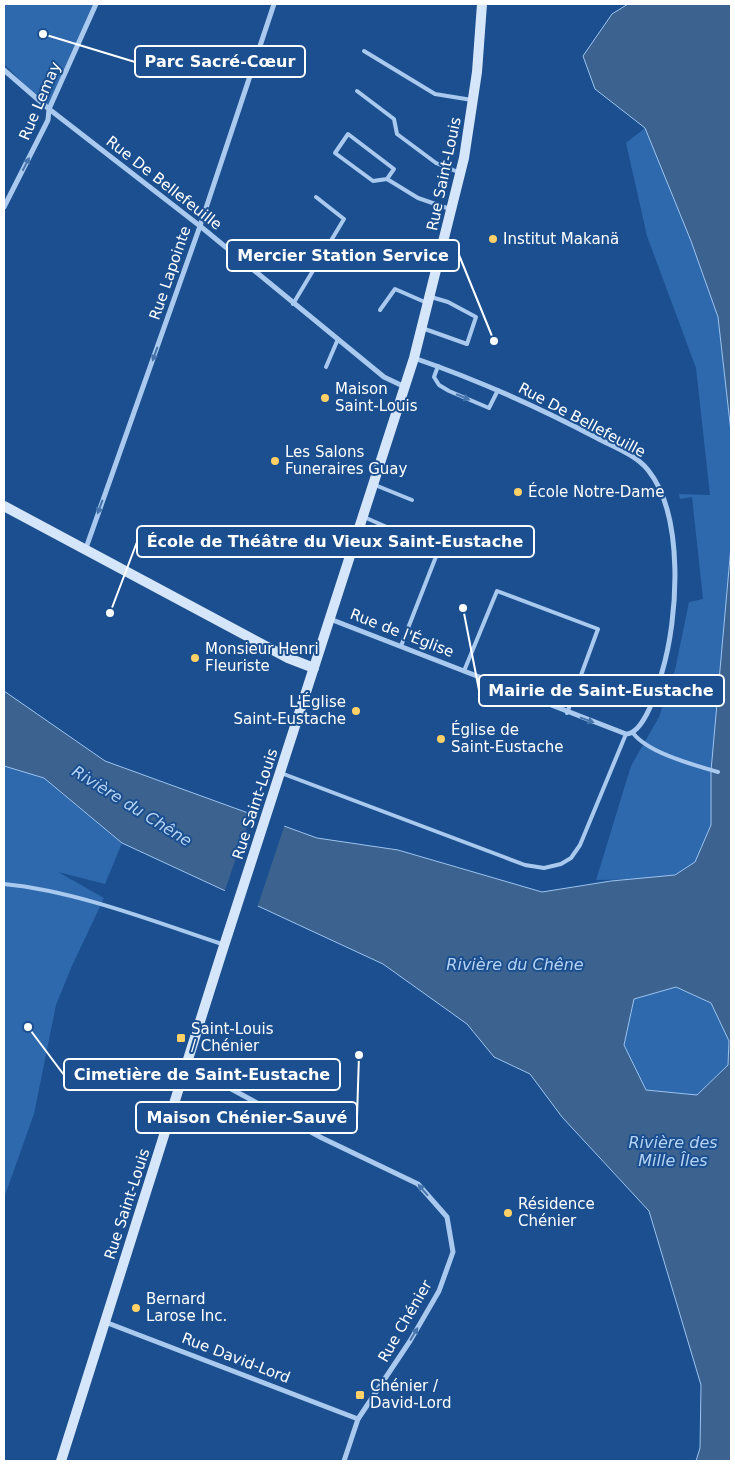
<svg xmlns="http://www.w3.org/2000/svg" width="735" height="1465" viewBox="0 0 735 1465" font-family="'DejaVu Sans',sans-serif">
<rect width="100%" height="100%" fill="#1b4f8f"/>
<g fill="#2e69ad">
<polygon points="4,4 96,4 49,109 4,64"/>
<polygon points="645,128 689,233 718,317 731,432 731,546 711,771 711,826 695,862 675,875 643,879 596,880 631,766 659,717 675,670 689,602 703,599 692,497 680,499 679,494 710,495 696,368 647,236 626,143"/>
<polygon points="4,766 44,778 122,843 105,884 58,872 104,898 71,968 56,1005 34,1114 4,1198"/>
<polygon points="676,987 711,1003 729,1041 728,1065 697,1095 646,1090 624,1045 634,999"/>
</g>
<g fill="#3c6290" stroke="#9cc4f0" fill-rule="evenodd">
<polygon points="628,4 731,4 731,432 718,317 691,241 645,128 595,89 583,56 612,14"/>
<path d="M 731,546 L 731,1461 L 696,1461 L 700,1448 L 701,1385 L 649,1211 L 562,1117 L 530,1074 L 494,1057 L 467,1024 L 383,964 L 122,843 L 44,778 L 4,766 L 4,691 L 105,761 L 317,838 L 398,850 L 542,892 L 611,881 L 675,875 L 695,862 L 711,825 L 711,771 ZM 676,987 L 711,1003 L 729,1041 L 728,1065 L 697,1095 L 646,1090 L 624,1045 L 634,999 Z"/>
</g>
<polygon fill="#1b4f8f" points="252,812 285,824 257,908 224,893"/>
<g fill="none" stroke-linecap="round" stroke-linejoin="round">
<g stroke="#a9c9ee" stroke-width="4">
<polyline points="364,51 435,94 472,100"/>
<polyline points="357,91 394,119 397,134 436,163 458,172"/>
<polyline points="387,179 394,169 348,134 335,153 373,181 387,179 418,198 450,209"/>
<polyline points="293,304 344,219 316,197"/>
<polyline points="380,310 395,289 427,303"/>
<polyline points="422,328 467,344 476,317 448,302 431,297"/>
<polyline points="438,366 434,377 439,385 449,391 489,408 498,390"/>
<polyline points="326,367 338,339"/>
<polyline points="375,485 412,500"/>
<polyline points="364,517 432,547 437,554 401,646"/>
<polyline points="464,671 497,591 598,629 567,713"/>
<path d="M 633,733 C 648,753 694,765 718,772"/>
<polyline points="281,773 504,857 525,865 544,868 561,864 571,858 580,845 626,734"/>
<path d="M 4,884 C 76,891 153,921 222,944"/>
</g>
<g stroke="#a9c9ee" stroke-width="5">
<polyline points="4,70 49,109 200,226 384,377 405,387"/>
<polyline points="4,207 48,120 49,109 96,4"/>
<polyline points="86,548 200,226 274,4"/>
<path d="M 330,619 L 626,734 C 644,734 658,688 662,672 C 678,619 685,516 648,470 C 636,455 614,447 597,438 C 538,407 478,380 414,358"/>
<polyline points="187,1065 322,1138 418,1184 447,1217 453,1252 439,1291 410,1341 358,1419 344,1461"/>
<polyline points="105,1322 358,1419"/>
</g>
<g stroke="#d6e6fa" stroke-width="10">
<polyline points="4,506 288,658 314,668"/>
<polyline points="61,1461 221,955 414,358 464,158 477,72 482,4"/>
</g>
</g>
<defs><path id="oneway-solid" d="M-6-.8H1V-3.2L6.5 0L1 3.2V.8H-6Z" transform="scale(1.25)"/></defs>
<g fill="#4674ac">
<use href="#oneway-solid" transform="translate(26 164) rotate(-63)"/>
<use href="#oneway-solid" transform="translate(155 354) rotate(110)"/>
<use href="#oneway-solid" transform="translate(463 397) rotate(23)"/>
<use href="#oneway-solid" transform="translate(100 507) rotate(110)"/>
<use href="#oneway-solid" transform="translate(587 720) rotate(20)"/>
<use href="#oneway-solid" transform="translate(423 1190) rotate(-131)"/>
<use href="#oneway-solid" transform="translate(414 1334) rotate(-59)"/>
</g>
<g fill="#ffd166" stroke="#1b4f8f" stroke-width="2">
<circle cx="493" cy="239" r="5"/>
<circle cx="325" cy="398" r="5"/>
<circle cx="275" cy="461" r="5"/>
<circle cx="518" cy="492" r="5"/>
<circle cx="195" cy="658" r="5"/>
<circle cx="356" cy="711" r="5"/>
<circle cx="441" cy="739" r="5"/>
<rect x="176" y="1033" width="10" height="10" rx="2.5"/>
<circle cx="508" cy="1213" r="5"/>
<circle cx="136" cy="1308" r="5"/>
<rect x="355" y="1390" width="10" height="10" rx="2.5"/>
</g>
<g text-anchor="middle" dominant-baseline="central" stroke-width="4" stroke-linejoin="round" paint-order="stroke">
<g font-size="15" fill="#fff" stroke="#1b4f8f">
<text transform="translate(40 101) rotate(-67)">Rue Lemay</text>
<text transform="translate(444 174) rotate(-78)">Rue Saint-Louis</text>
<text transform="translate(164 183) rotate(38)">Rue De Bellefeuille</text>
<text transform="translate(170 273) rotate(-71)">Rue Lapointe</text>
<text transform="translate(582 420) rotate(28)">Rue De Bellefeuille</text>
<text transform="translate(402 633) rotate(21)">Rue de l'Église</text>
<text transform="translate(255 804) rotate(-72)">Rue Saint-Louis</text>
<text transform="translate(127 1204) rotate(-72)">Rue Saint-Louis</text>
<text transform="translate(405 1321) rotate(-60)">Rue Chénier</text>
<text transform="translate(236 1358) rotate(21)">Rue David-Lord</text>
</g>
<g font-size="15" fill="#fff" stroke="#1b4f8f" text-anchor="start">
<text x="503" y="239">Institut Makanä</text>
<text x="335" y="389">Maison<tspan x="335" dy="17">Saint-Louis</tspan></text>
<text x="285" y="452">Les Salons<tspan x="285" dy="17">Funeraires Guay</tspan></text>
<text x="528" y="492">École Notre-Dame</text>
<text x="205" y="649">Monsieur Henri<tspan x="205" dy="17">Fleuriste</tspan></text>
<text x="346" y="702" text-anchor="end">L'Église<tspan x="346" dy="17">Saint-Eustache</tspan></text>
<text x="451" y="730">Église de<tspan x="451" dy="17">Saint-Eustache</tspan></text>
<text x="191" y="1029">Saint-Louis<tspan x="191" dy="17">/ Chénier</tspan></text>
<text x="518" y="1204">Résidence<tspan x="518" dy="17">Chénier</tspan></text>
<text x="146" y="1299">Bernard<tspan x="146" dy="17">Larose Inc.</tspan></text>
<text x="370" y="1386">Chénier /<tspan x="370" dy="17">David-Lord</tspan></text>
</g>
<g font-size="16" font-style="italic" fill="#b5d3f5" stroke="#1b4f8f">
<text transform="translate(132 806) rotate(32)">Rivière du Chêne</text>
<text x="515" y="964">Rivière du Chêne</text>
<text x="673" y="1142">Rivière des<tspan x="673" dy="18">Mille Îles</tspan></text>
</g>
</g>
<path fill="none" stroke="#fff" stroke-width="2" d="M43 34L135 62M494 341L459 255M110 613L137 542M463 608L479 690M28 1027L64 1075M359 1055L357 1117"/>
<g fill="#fff" stroke="#1b4f8f" stroke-width="2">
<circle cx="43" cy="34" r="5"/>
<circle cx="494" cy="341" r="5"/>
<circle cx="110" cy="613" r="5"/>
<circle cx="463" cy="608" r="5"/>
<circle cx="28" cy="1027" r="5"/>
<circle cx="359" cy="1055" r="5"/>
</g>
<g fill="#1b4f8f" stroke="#fff" stroke-width="2">
<rect x="135" y="46" width="170" height="31" rx="5"/>
<rect x="227" y="240" width="232" height="31" rx="5"/>
<rect x="137" y="526" width="397" height="31" rx="5"/>
<rect x="479" y="675" width="245" height="31" rx="5"/>
<rect x="64" y="1059" width="276" height="31" rx="5"/>
<rect x="136" y="1102" width="221" height="31" rx="5"/>
</g>
<g font-size="16" text-anchor="middle" font-weight="bold" fill="#fff">
<text x="220" y="67">Parc Sacré-Cœur</text>
<text x="343" y="261">Mercier Station Service</text>
<text x="335" y="547">École de Théâtre du Vieux Saint-Eustache</text>
<text x="601" y="696">Mairie de Saint-Eustache</text>
<text x="202" y="1080">Cimetière de Saint-Eustache</text>
<text x="247" y="1123">Maison Chénier-Sauvé</text>
</g>
<rect width="735" height="1465" fill="none" stroke="#ffffff" stroke-width="10"/>
</svg>
